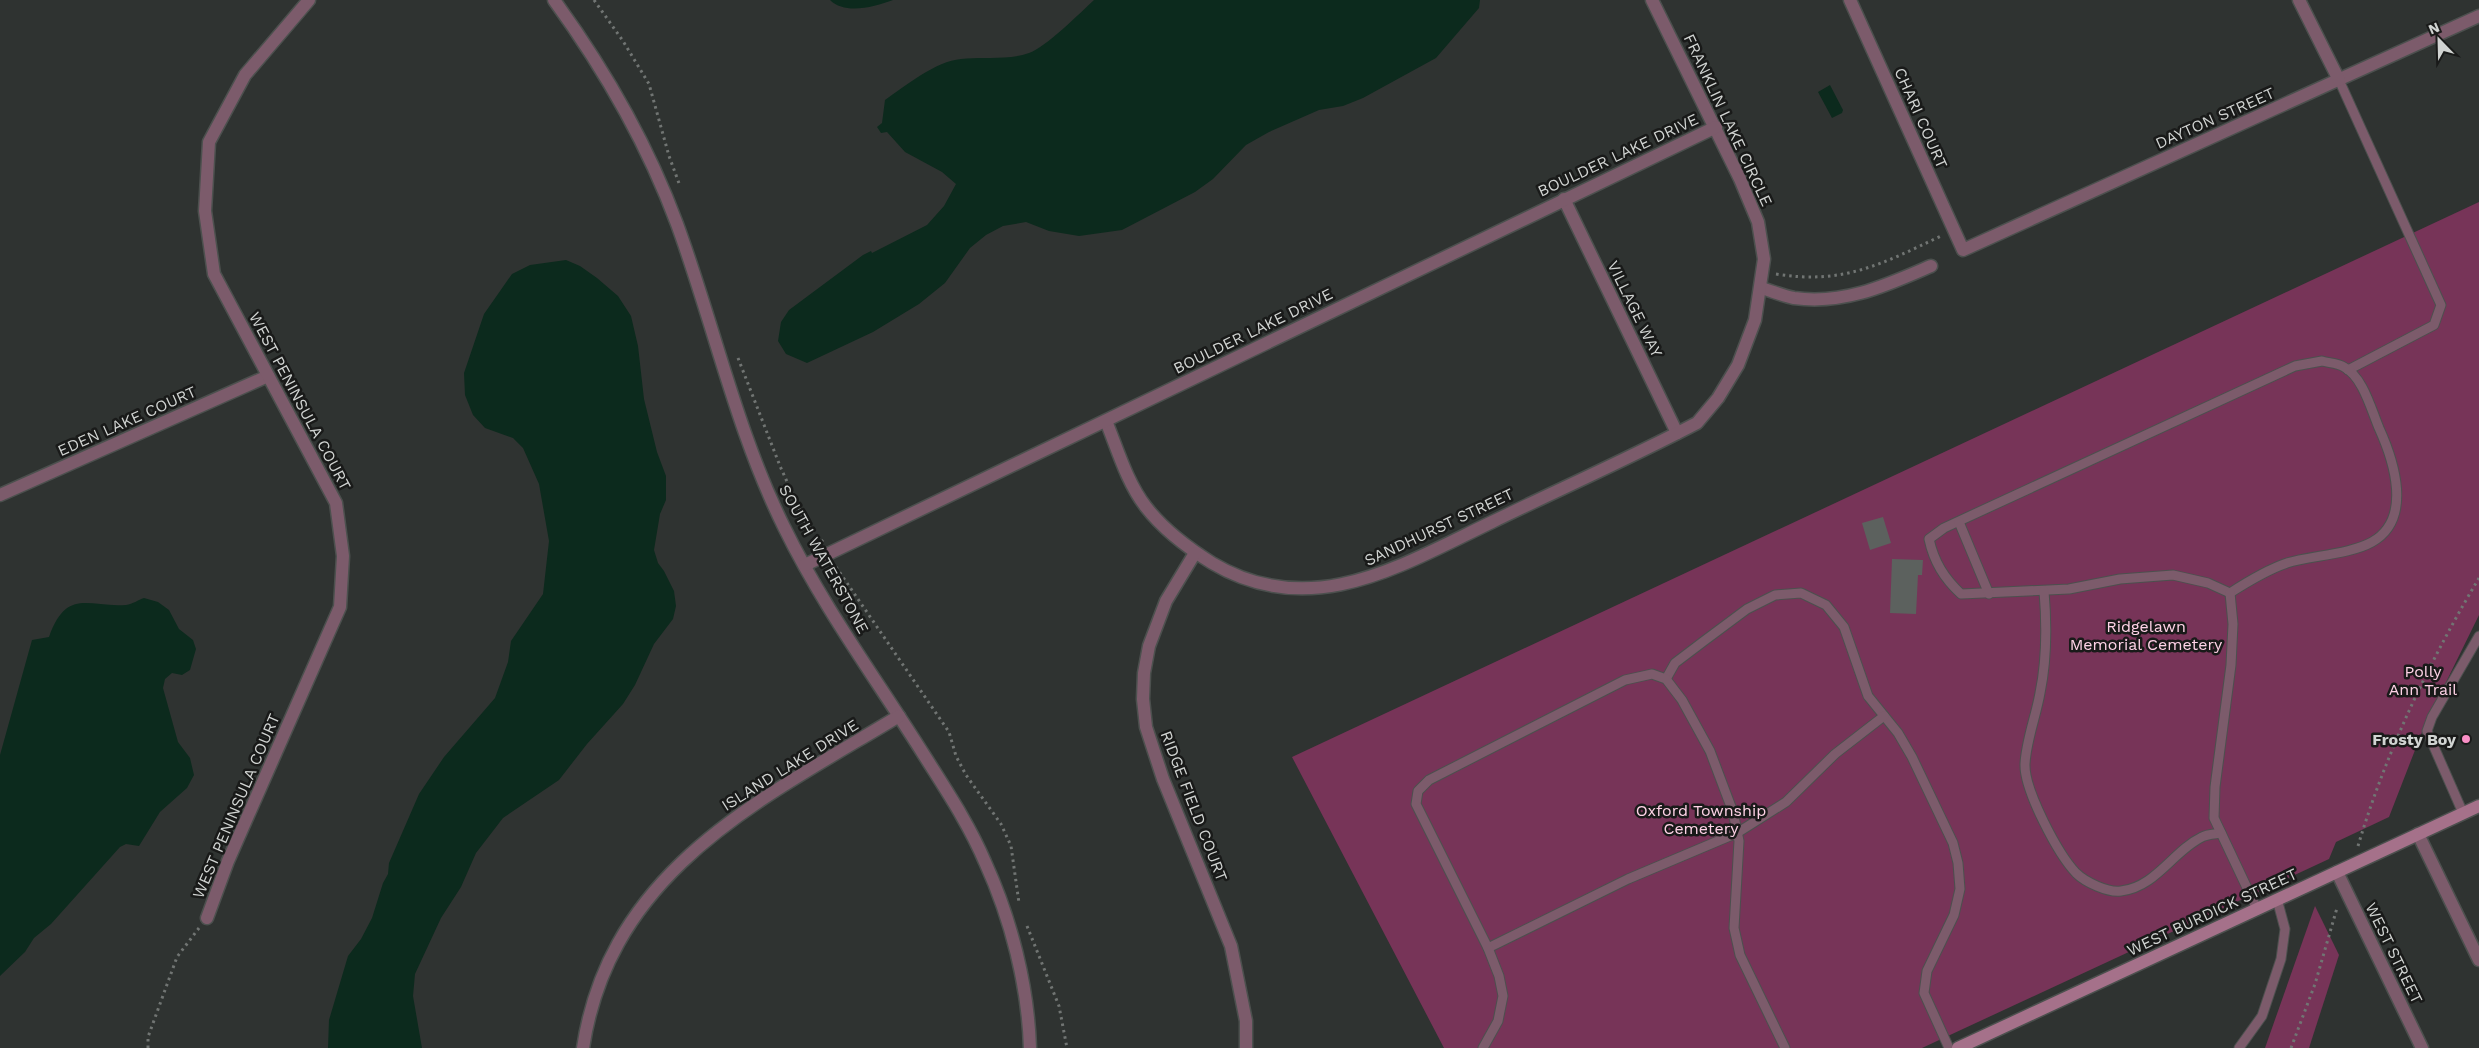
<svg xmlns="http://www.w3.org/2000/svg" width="2479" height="1048" viewBox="0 0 2479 1048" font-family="'Work Sans',sans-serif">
<rect width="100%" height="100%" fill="#2f3331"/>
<g fill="#773458">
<polygon points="2479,202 2479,615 2424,727 2389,817 2336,842 2329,859 1922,1048 1444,1048 1292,757"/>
<polygon points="2315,906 2339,955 2309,1048 2265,1048"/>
</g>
<g fill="#0c2a1d">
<path d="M 830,0 L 893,0 C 874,7 845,15 830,0 Z"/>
<path d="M 1094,0 L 1480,0 L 1479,8 L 1436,58 L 1363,98 L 1343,106 L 1319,110 L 1269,132 L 1246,145 L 1213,179 L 1195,192 L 1122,230 L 1079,236 L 1049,231 L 1026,222 L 1003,226 L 986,235 L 970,248 L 945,283 L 919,304 L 873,332 L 807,363 L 786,354 L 778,341 L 781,322 L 789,310 L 863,255 L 871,251 L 872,253 L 927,225 L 944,206 L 956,184 L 942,172 L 905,152 L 887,132 L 881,133 L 877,127 L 882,123 L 885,100 C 905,86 936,61 961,59 C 984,56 1007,61 1029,53 C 1045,48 1081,12 1094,0 Z"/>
<polygon points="1830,85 1843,110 1842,113 1832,118 1818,92"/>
<polygon points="566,260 580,266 597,278 618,296 631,316 638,346 644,399 657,452 666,476 666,500 660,514 654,550 658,563 664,571 674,591 676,606 673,619 654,644 635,685 623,704 587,744 559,780 503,818 476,853 461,887 441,918 415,974 413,996 422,1048 328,1048 329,1020 348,956 361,939 372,918 383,883 388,874 389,863 419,794 444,757 495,698 508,662 511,641 543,594 549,541 539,484 523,448 513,438 485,428 473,415 465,395 464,373 484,314 512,274 530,265"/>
<path d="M 144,598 L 158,602 L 169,610 L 179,629 L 193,640 L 196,649 L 190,670 L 182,675 L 172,673 L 165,679 L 163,688 L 178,742 L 190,758 L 194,775 L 187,788 L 160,812 L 139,846 L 126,844 L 120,847 L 51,924 L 34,938 L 25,952 L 0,976 L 0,755 L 32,640 L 49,637 C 67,587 89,608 126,605 C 133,604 138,600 144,598 Z"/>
</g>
<g fill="#5c615e">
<polygon points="1883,517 1891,543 1870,550 1862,523"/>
<polygon points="1892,559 1923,560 1922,575 1918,575 1916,614 1890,613"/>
</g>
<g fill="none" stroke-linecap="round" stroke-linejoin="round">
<defs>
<g id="lane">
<polyline points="2339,80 2441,305 2434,325 2348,370"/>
<path d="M 2322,361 C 2329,363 2338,363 2344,367 C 2363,377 2371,409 2379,428 C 2394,461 2413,519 2372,542 C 2351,554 2310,556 2287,563 C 2266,570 2247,582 2230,593 L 2208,583 L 2173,575 L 2120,579 L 2069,589 L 1961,594 C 1944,578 1934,562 1929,539 L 1944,528 L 2295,366 Z"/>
<polyline points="1959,522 1989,594"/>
<path d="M 2044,591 C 2047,626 2047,659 2040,693 C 2036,716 2026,741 2025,764 C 2024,790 2058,854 2076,873 C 2085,882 2108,893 2121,891 C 2156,887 2173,851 2202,837 C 2207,834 2215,834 2221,833"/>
<polyline points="2230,593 2233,624 2231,665 2215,787 2214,818 2257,909"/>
<polyline points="1666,679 1675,663 1704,641 1747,609 1775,595 1801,593 1826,605 1844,627 1868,696 1898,733 1912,757 1953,843 1958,863 1960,889 1954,915 1927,971 1924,993 1949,1048"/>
<polyline points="2463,813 2427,731 2432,717 2479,636"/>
<polyline points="1488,948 1628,879 1737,833 1786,802 1835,754 1884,716"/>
<polyline points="1483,1048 1498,1021 1503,996 1499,976 1488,948 1416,804 1418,791 1429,780 1625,680 1652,674 1666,679 1682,700 1710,751 1733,812 1739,841 1734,928 1740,955 1785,1048"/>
<polyline points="2239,1048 2262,1016 2281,959 2285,929 2277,899"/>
</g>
<g id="street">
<path d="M 554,0 C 605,70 647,143 677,224 C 714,325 736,430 784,527 C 823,607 877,680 924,755 C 946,790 969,824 985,862 C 1011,919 1028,985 1030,1048"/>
<polyline points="1850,0 1963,250 2479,16"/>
<polyline points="2299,0 2339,80"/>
<polyline points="1564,199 1677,433"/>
<path d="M 1761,288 C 1772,291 1783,296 1794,298 C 1845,305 1887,285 1931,266"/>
<path d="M 1106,421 C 1117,448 1127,483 1146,507 C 1163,529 1188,548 1212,563 C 1311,622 1400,566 1492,522 C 1560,489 1630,458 1697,423 L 1718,398 L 1738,365 L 1755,320 L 1764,259 L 1758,222 L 1740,179 L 1652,0"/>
<polyline points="0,495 268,376"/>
<polyline points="1195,553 1166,601 1149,646 1144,673 1143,699 1146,727 1163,779 1231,946 1246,1021 1246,1048"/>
<polyline points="805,565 1716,127"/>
<polyline points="2418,834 2479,960"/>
<polyline points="2337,872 2422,1048"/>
<polyline points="207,918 228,861 340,607 343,556 336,503 214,274 205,211 209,142 245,75 309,0"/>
<path d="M 583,1048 C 610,870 760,800 899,716"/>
</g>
<polyline id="secondary" points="1958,1048 2479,806"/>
</defs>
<use href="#lane" stroke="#4c504e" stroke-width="11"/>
<use href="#street" stroke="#4c504e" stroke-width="15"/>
<use href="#secondary" stroke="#4c504e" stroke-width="15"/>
<g stroke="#717573" stroke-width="3" stroke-dasharray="2.5 4" stroke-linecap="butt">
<polyline points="594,0 623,41 649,84 669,156 680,186"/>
<path d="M 1776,274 C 1843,285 1882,264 1941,236"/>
<polyline points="738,358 780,466 805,522 823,542"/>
<polyline points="836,567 949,732 956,756 966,775 1001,824 1011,846 1019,903"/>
<path d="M 2358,846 C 2386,752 2429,662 2479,578"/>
<polyline points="1027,926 1059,1006 1067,1048"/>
<polyline points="148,1048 148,1037 177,957 199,928"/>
<polyline points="2291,1048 2315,984 2337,908"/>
</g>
<use href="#lane" stroke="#7c5b6b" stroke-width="9"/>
<use href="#street" stroke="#7c5b6b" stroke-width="12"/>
<use href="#secondary" stroke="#a5718a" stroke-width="12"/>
</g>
<circle fill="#fa8fc6" stroke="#191a19" stroke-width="2" cx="2466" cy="739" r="5"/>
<g text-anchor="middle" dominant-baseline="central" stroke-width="5" stroke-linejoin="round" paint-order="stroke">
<g font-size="16" fill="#d1d4d2" stroke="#191a19">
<text transform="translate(1921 118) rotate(66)">CHARI COURT</text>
<text transform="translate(2215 118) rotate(-24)">DAYTON STREET</text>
<text transform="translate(1728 120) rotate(65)">FRANKLIN LAKE CIRCLE</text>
<text transform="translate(1618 155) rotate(-25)">BOULDER LAKE DRIVE</text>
<text transform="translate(1635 309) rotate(64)">VILLAGE WAY</text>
<text transform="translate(1253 331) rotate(-26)">BOULDER LAKE DRIVE</text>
<text transform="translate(300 401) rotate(62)">WEST PENINSULA COURT</text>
<text transform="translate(127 421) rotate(-24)">EDEN LAKE COURT</text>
<text transform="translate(1439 527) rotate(-25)">SANDHURST STREET</text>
<text transform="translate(824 559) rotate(61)">SOUTH WATERSTONE</text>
<text transform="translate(790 765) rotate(-32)">ISLAND LAKE DRIVE</text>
<text transform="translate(236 806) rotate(-67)">WEST PENINSULA COURT</text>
<text transform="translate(1194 806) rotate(69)">RIDGE FIELD COURT</text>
<text transform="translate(2212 912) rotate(-25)">WEST BURDICK STREET</text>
<text transform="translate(2394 953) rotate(64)">WEST STREET</text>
</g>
<g font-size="16" fill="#ffd3e7" stroke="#191a19">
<text x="2146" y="626">Ridgelawn<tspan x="2146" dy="18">Memorial Cemetery</tspan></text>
<text x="2423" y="671">Polly<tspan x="2423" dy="18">Ann Trail</tspan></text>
<text x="1701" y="810">Oxford Township<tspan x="1701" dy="18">Cemetery</tspan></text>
</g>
<g font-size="16" font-weight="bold" fill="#d1d4d2" stroke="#191a19" text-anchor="end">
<text x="2456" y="739">Frosty Boy</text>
</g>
</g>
<g transform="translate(2439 40) rotate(337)" stroke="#191a19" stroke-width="4" paint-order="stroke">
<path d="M0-4L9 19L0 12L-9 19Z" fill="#d1d4d2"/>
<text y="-8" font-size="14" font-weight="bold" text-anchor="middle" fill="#d1d4d2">N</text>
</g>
</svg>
